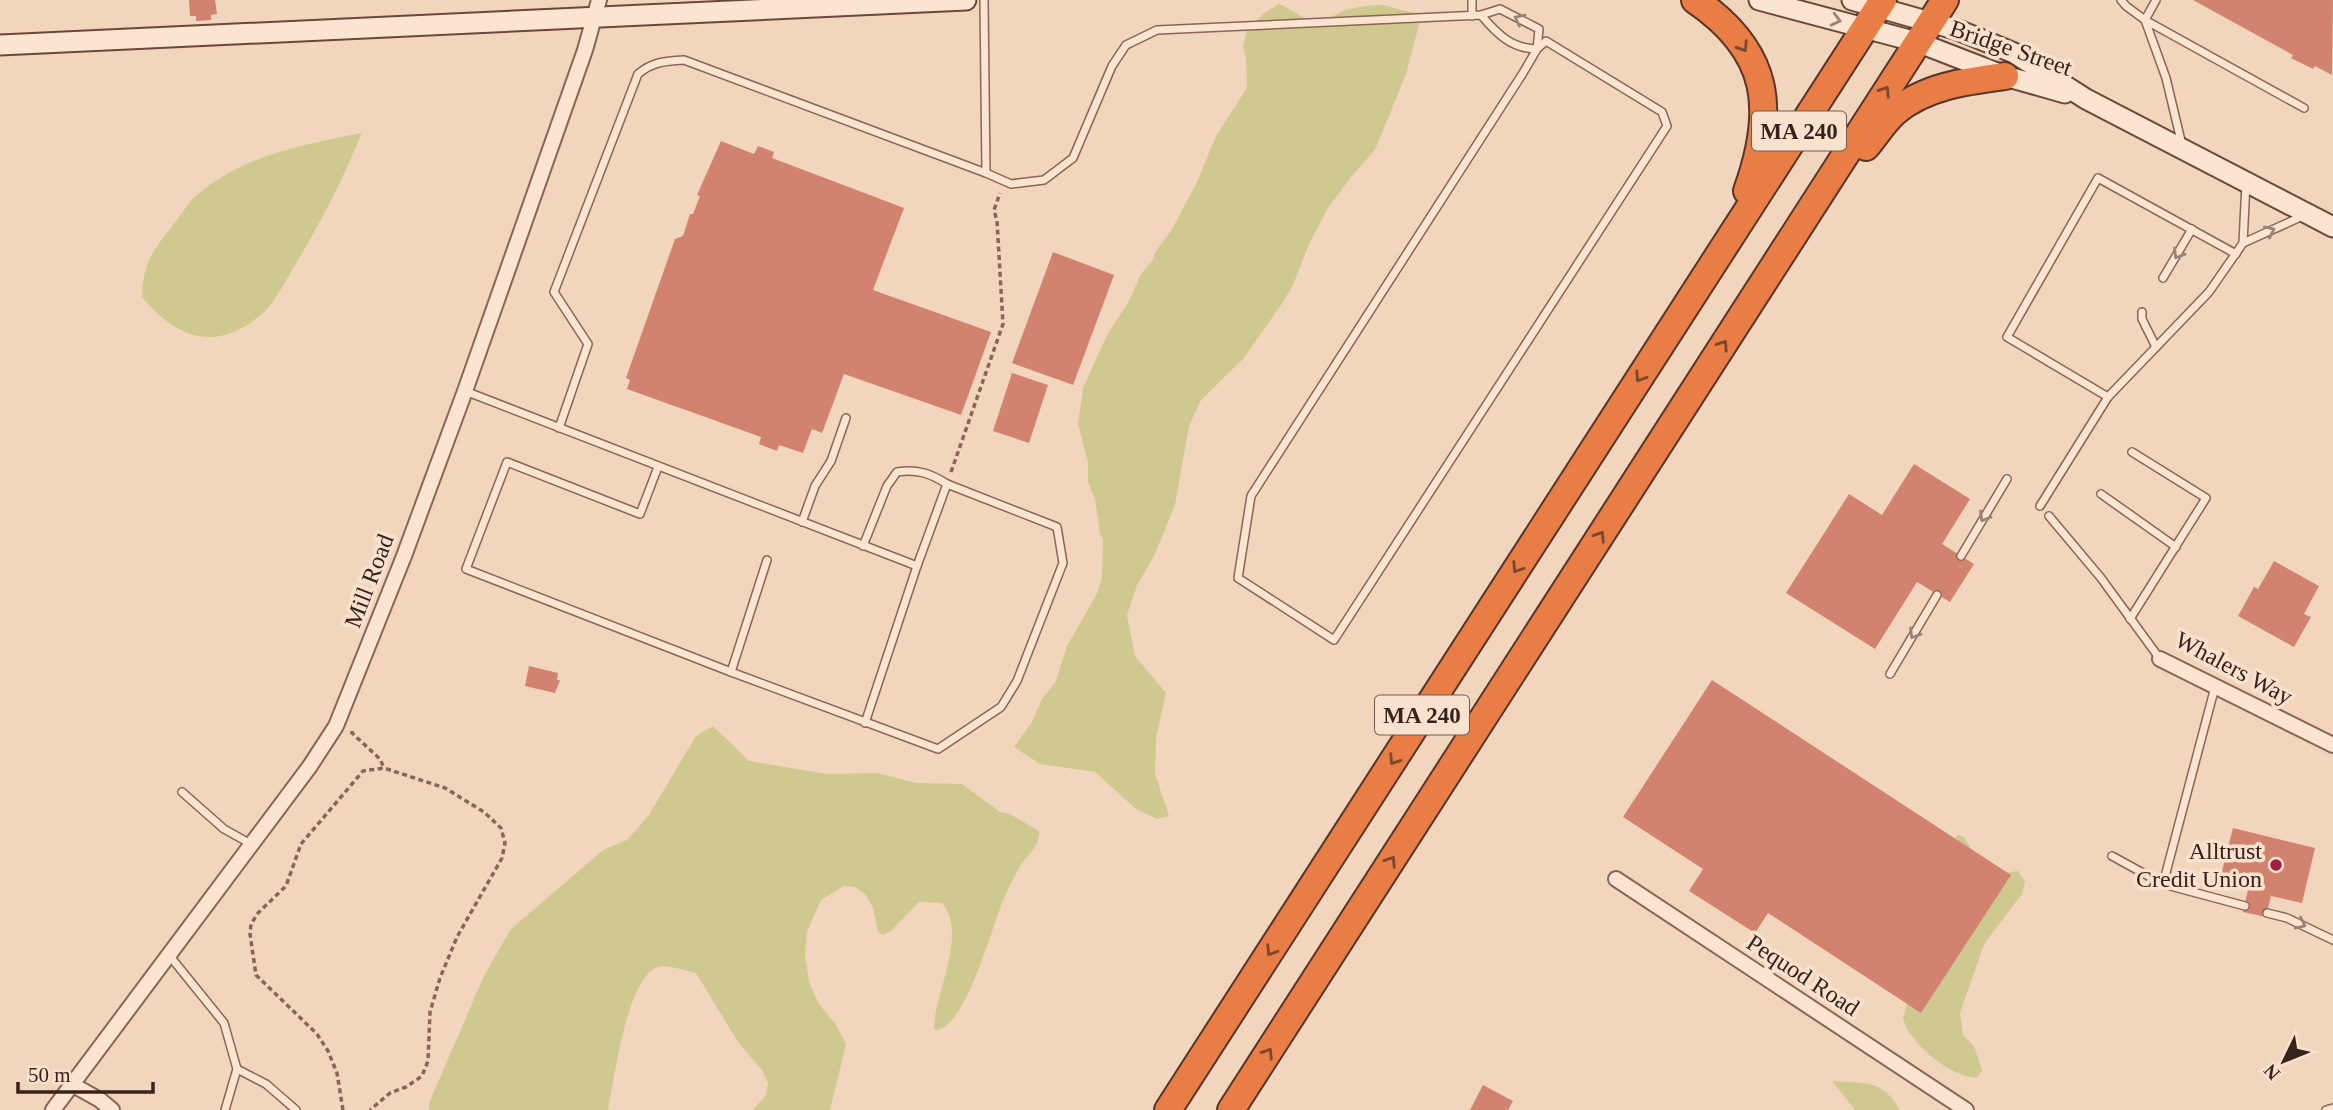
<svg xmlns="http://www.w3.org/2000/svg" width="2333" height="1110" viewBox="0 0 2333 1110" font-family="Georgia,serif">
<rect width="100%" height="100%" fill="#f1d6bd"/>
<g fill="#cfc990">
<path d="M 1279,4 C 1292,9 1305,22 1319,21 C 1326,21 1332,17 1339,13 C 1348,8 1365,6 1376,5 C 1390,4 1400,12 1413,12 L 1420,21 L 1406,74 L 1375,150 L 1351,177 L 1328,208 L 1309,244 L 1293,285 L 1283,302 L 1244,358 L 1201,400 L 1189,426 L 1175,505 L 1154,556 L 1137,585 L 1127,615 L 1135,656 L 1166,693 L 1156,738 L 1155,774 L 1169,816 L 1157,819 L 1136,809 L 1095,772 L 1040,764 L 1014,747 L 1032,722 L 1042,699 L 1056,681 L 1067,646 L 1098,592 L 1102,576 L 1103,539 L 1100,534 L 1095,499 L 1088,482 L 1088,462 L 1078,424 L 1083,388 L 1107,335 L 1128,303 L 1141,274 L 1152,261 L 1156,251 L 1171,231 L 1197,182 L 1216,136 L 1247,88 L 1246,58 L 1243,47 L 1247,30 L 1264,13 Z"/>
<path d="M 362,133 C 344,176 324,216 300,257 C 287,277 276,304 257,318 C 213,353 174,336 142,297 C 143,265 151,253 170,229 C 179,218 187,204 197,195 C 245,154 303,145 362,133 Z"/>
<path d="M 713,726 L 749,761 L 827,774 L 877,773 L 916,783 L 962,784 L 1000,812 L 1010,814 L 1039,831 C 1040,848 1026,855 1019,868 C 1013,879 1007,891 1002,903 C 991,930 966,1027 936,1030 L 934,1028 C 935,992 968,933 942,903 L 919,902 L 891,931 L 882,935 L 878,931 L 873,908 L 866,895 L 855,887 L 844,886 L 821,900 L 807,932 L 805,955 L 809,982 L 819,1004 L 835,1023 L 846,1044 L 830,1110 L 753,1110 L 766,1095 L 768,1083 L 762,1070 L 738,1042 L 696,973 C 686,971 669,965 659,967 C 627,974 614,1081 608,1110 L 429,1110 L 429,1103 L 484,976 L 510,930 L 603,850 L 627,840 L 649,815 L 696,736 Z"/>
<path d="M 1958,835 L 1964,837 L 1978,861 L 1997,874 L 2018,871 L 2025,882 L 2022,894 L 1984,944 L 1960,1013 L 1963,1035 L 1974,1046 L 1982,1070 L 1977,1078 C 1951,1077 1908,1043 1903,1018 L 1951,842 Z"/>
<path d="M 1832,1081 C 1866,1084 1881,1078 1900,1110 L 1855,1110 Z"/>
</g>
<g fill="#d2836f">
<polygon points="189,0 215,0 217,14 211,15 211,20 196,21 196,16 190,16"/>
<polygon points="2193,0 2333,0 2332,75 2315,66 2313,69 2291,58 2293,55"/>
<polygon points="721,141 754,154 758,146 774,152 772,158 904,208 873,290 991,332 961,415 844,374 822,433 812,429 803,453 779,445 777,451 759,444 761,437 627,389 630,380 626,378 675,239 683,236 690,214 693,214 700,196 697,195"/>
<polygon points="1053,252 1114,275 1073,385 1012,363"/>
<polygon points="1012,373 1048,385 1029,443 993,431"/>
<polygon points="1914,464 1970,499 1942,544 1974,564 1950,602 1917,582 1875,649 1786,593 1849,494 1882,515"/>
<polygon points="2274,561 2319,586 2304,614 2311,617 2294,647 2238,616 2254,587 2258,589"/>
<polygon points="529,666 558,673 557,680 560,680 555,693 525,686"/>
<polygon points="1712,680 2011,875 1921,1013 1768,913 1755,933 1689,891 1703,869 1623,817"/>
<polygon points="2233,828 2315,848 2302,903 2271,896 2266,917 2243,912 2248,890 2219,883"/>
<polygon points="1483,1085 1513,1101 1508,1110 1470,1110"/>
</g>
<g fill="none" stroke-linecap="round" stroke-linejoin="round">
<defs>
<g id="lane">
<polyline points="1472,0 1472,16"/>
<polyline points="2121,0 2126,6 2145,20 2304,108"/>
<polyline points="2156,0 2145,20 2166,78 2182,145"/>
<path d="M 986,173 L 1011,184 L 1044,180 L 1073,158 L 1112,66 L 1126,45 L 1157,30 L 1481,15 L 1500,9 L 1539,29 L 1537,49 L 1523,73 L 1251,496 L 1238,578 L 1334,640 L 1667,126 L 1662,112 L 1546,41 L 1537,49 C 1512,49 1497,34 1481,15"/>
<polyline points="2246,183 2243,243 2305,215"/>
<polyline points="2163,278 2192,229"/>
<polyline points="2142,312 2142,319 2156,347"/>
<polyline points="465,391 917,566 947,484 1057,527 1063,563 1017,681 1001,707 938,749 731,672 466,569 507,462 640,514 658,467"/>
<polyline points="2108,397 2007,337 2098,178 2236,254"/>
<path d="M 559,428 L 588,344 L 554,292 L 638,74 C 652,62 665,61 684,60 L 986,173 L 984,0"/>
<polyline points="2101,494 2176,547"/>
<polyline points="2040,506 2108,397 2209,292 2243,243"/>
<polyline points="2049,516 2101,578 2160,659"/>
<polyline points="802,522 815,486 831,461 846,418"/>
<path d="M 863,546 L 887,486 L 897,472 C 917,469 930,473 947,484"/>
<polyline points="1961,556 2007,479"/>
<polyline points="2130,619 2206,498 2132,452"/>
<polyline points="731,672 767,560"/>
<polyline points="1890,674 1937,595"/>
<polyline points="865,723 917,566"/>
<polyline points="182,792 224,829 251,844"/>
<polyline points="2112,856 2163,884 2245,906"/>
<polyline points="2163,884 2215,687"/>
<polyline points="2267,913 2287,918 2333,940"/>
<polyline points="169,955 224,1023 237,1069 225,1110"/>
<polyline points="237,1069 266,1084 296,1110"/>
<polyline points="2326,1110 2333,1108"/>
</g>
<g id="street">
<polyline points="2160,659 2333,745"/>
<polyline points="1616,879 1966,1110"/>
<polyline points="73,1085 100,1100 112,1110"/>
<polyline points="53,1110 310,766 336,726 404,556 465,391 585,50 599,0"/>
</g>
<g id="secondary">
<polyline points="1759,0 1917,42 2005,76 2065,93"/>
<polyline points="1852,0 1958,30 2014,53 2086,99 2333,227"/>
<polyline points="0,45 966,0"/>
</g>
<g id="highway">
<path d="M 1695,0 C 1771,52 1776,110 1747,191"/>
<path d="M 1866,147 C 1876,135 1884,122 1895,112 C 1925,86 1967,81 2005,76"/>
<polyline points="1168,1110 1883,0"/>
<polyline points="1231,1110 1945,0"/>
</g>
</defs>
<use href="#lane" stroke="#8a6555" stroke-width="10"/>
<use href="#street" stroke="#8a6555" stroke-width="18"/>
<use href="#secondary" stroke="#6b4738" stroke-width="23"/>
<use href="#highway" stroke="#57352a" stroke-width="30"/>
<g stroke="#8a6555" stroke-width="3.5" stroke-dasharray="5 3.5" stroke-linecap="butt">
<polyline points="951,472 1003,324 997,221 994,210 1000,193"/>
<polyline points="352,731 352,733 380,759 384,768"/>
<polyline points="343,1110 337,1073 328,1051 317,1034 256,975 250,934 251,924 258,913 286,886 301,844 363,771 384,768 445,788 484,812 501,828 505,843 502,858 457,937 440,978 430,1012 428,1061 422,1076 406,1087 390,1093 370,1110"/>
</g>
<use href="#lane" stroke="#fbe5d0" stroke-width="7"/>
<use href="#street" stroke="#fbe5d0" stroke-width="14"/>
<use href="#secondary" stroke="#fbe5d0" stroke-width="19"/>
<use href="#highway" stroke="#e87d45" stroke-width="26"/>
</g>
<defs><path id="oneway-chevron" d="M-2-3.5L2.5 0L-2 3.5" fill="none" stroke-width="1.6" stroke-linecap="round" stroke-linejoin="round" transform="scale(1.75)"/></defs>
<g stroke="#9a8476">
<use href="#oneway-chevron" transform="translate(1519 19) rotate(-153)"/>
<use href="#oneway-chevron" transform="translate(1836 20) rotate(14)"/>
<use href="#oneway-chevron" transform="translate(2270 231) rotate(-25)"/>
<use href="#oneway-chevron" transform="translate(2178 254) rotate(121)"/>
<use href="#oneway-chevron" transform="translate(1984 517) rotate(121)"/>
<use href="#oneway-chevron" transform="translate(1914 634) rotate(121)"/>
<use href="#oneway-chevron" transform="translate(2301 924) rotate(25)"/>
</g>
<g stroke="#7e462c">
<use href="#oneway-chevron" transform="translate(1743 47) rotate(57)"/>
<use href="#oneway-chevron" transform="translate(1885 91) rotate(-57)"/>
<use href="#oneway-chevron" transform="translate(1723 345) rotate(-57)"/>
<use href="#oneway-chevron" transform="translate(1640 377) rotate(123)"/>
<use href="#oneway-chevron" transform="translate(1600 536) rotate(-57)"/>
<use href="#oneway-chevron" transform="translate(1517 568) rotate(123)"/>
<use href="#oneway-chevron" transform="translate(1394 760) rotate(123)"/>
<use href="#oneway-chevron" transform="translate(1391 861) rotate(-57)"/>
<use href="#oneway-chevron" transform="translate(1271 951) rotate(123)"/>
<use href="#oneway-chevron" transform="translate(1268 1053) rotate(-57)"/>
</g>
<circle fill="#9d203c" stroke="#f8e2cd" stroke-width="2.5" cx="2276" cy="865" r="7"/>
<g text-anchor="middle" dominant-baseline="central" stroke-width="7" stroke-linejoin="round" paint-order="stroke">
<g fill="#f8e2cd" stroke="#725c50" stroke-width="2">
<rect x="1752" y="111.5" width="94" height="39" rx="5"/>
<rect x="1375" y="695.5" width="94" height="39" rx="5"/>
</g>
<g font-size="23" font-weight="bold" fill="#38221b">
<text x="1799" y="131">MA 240</text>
<text x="1422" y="715">MA 240</text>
</g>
<g font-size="24" fill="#38221b" stroke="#f8e2cd">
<text transform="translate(2011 48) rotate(19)">Bridge Street</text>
<text transform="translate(369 581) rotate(-69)">Mill Road</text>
<text transform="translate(2234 668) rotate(28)">Whalers Way</text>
<text transform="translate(1803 975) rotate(33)">Pequod Road</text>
</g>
<g font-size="24" fill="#38221b" stroke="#f8e2cd" text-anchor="end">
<text x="2262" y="851">Alltrust<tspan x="2262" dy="28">Credit Union</tspan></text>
</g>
</g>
<g transform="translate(2284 1061) rotate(227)" stroke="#f8e2cd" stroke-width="5" paint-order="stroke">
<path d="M0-5L12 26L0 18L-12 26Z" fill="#38221b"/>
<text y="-10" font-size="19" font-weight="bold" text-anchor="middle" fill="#38221b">N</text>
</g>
<path d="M18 1082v10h135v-10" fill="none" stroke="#38221b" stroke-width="3.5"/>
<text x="28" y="1082" font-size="21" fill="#38221b" stroke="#f8e2cd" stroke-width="5" paint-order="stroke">50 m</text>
</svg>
